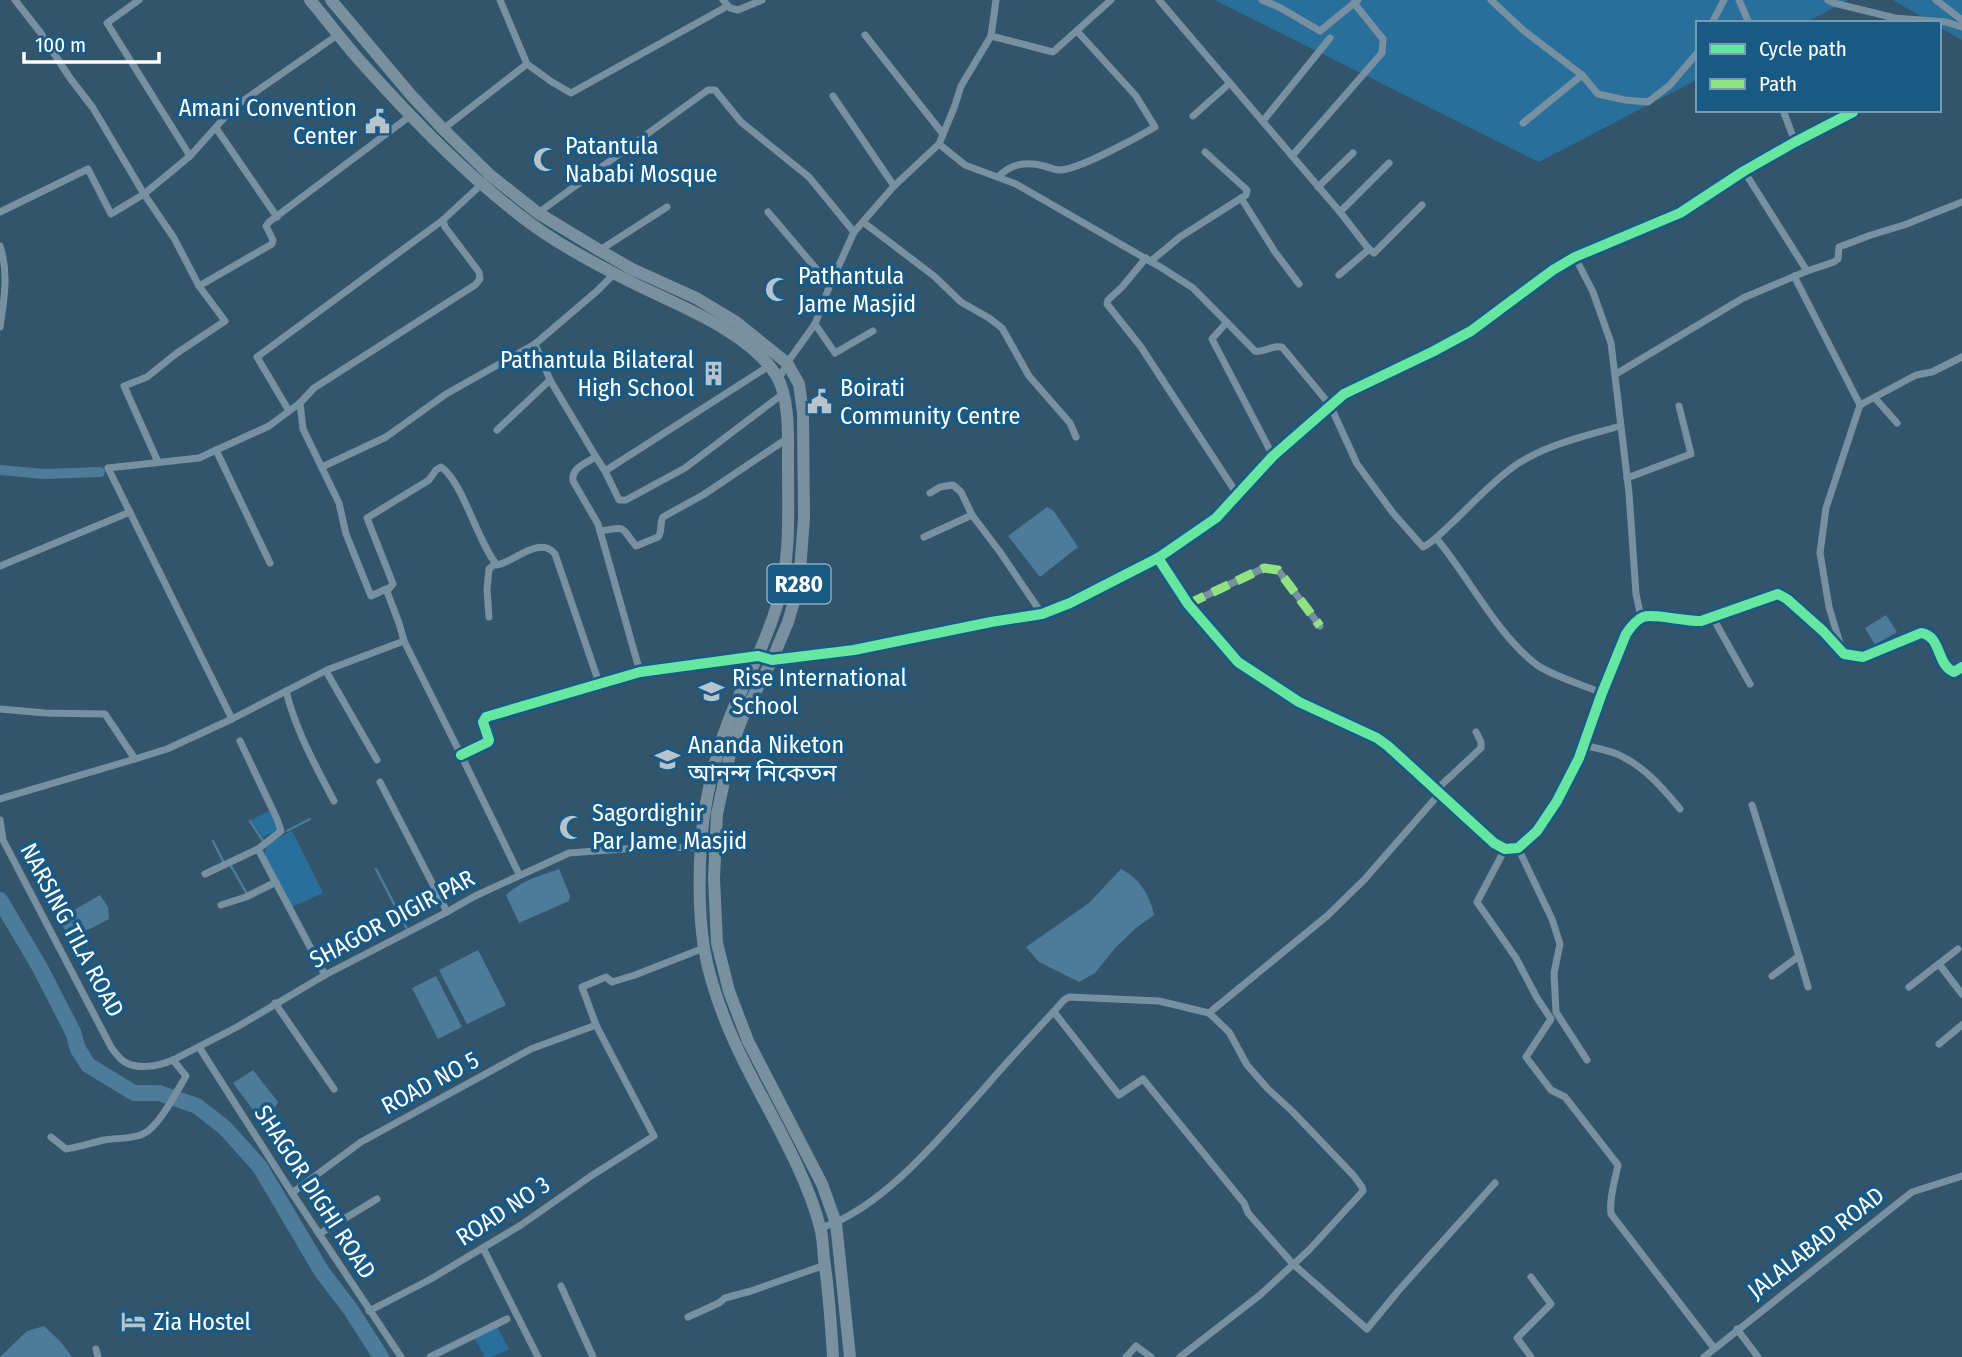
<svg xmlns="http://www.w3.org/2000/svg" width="1962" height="1357" viewBox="0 0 1962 1357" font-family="'Fira Sans Condensed','Noto Sans Bengali',sans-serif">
<rect width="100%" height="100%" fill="#32556c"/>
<g fill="#296f9b">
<polygon points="1215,0 1848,0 1805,23 1698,23 1698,79 1539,162"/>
<polygon points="1893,0 1962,0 1962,40 1939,27 1939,23 1932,23"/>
<polygon points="269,811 278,830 263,837 251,820"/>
<polygon points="292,831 323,893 292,907 264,856 267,843"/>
<polygon points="497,1327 509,1349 492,1357 485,1357 474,1337"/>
</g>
<g fill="#4d7b9a">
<polygon points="1047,507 1053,510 1078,547 1040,577 1008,536"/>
<polygon points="1886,615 1897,632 1875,645 1865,628"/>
<path d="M 559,869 L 570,896 L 569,901 L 519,923 L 506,895 C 521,881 539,876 559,869 Z"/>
<path d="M 1121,869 C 1139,878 1150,895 1154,915 L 1136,928 L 1116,947 L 1095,973 L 1079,982 L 1039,962 L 1026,947 L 1089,903 Z"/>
<polygon points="100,895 108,907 109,919 90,929 69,936 58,919"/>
<polygon points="478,950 506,1005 467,1024 439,970"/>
<polygon points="436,976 462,1027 438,1039 412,988"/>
<polygon points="253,1070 278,1102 276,1106 259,1118 233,1083"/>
<polygon points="44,1326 61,1342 72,1357 0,1357 27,1331"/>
</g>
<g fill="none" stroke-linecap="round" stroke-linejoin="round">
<g stroke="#4d7b9a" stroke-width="2.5">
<polyline points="250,821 263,841"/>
<polyline points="287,831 310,819"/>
<polyline points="213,841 224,863"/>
<polyline points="231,866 247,894"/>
<polyline points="376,869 408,931"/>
</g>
<polyline stroke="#4d7b9a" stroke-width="10" points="0,470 44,474 100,472"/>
<polyline stroke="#4d7b9a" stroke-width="16" points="0,900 39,966 73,1032 78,1049 88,1065 134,1093 159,1093 197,1106 225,1128 260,1167 322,1272 351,1310 381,1357"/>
<g stroke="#7891a2" stroke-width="7">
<polyline points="15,0 40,32 70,78 93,108 144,194 174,238 199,286 225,321 177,353 147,377 124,386 158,462"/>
<polyline points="139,0 107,23 190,156"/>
<polyline points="723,0 730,8 738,10 762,0"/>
<polyline points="1159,0 1340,212 1368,248 1367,251 1339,275"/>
<polyline points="1262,0 1279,7 1320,31 1358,0"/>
<polyline points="1491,0 1523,30 1582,75"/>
<polyline points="1739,0 1749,23"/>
<polyline points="1828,0 1834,3 1895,18 1946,22 1962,27"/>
<polyline points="1936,0 1962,20"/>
<polyline points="1712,23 1724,0"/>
<polyline points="865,35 943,134"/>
<polyline points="991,36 1053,52 1111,0"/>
<polyline points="527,64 552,82 571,93 724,8"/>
<polyline points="833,96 894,186"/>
<polyline points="1783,110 1795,142"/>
<polyline points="1193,116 1230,83"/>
<polyline points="1263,121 1330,38"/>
<polyline points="1523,123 1582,75 1598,94 1625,100 1648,102 1670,85 1698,52"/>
<polyline points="216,128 277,217"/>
<polyline points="443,129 527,64 500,0"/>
<path d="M 939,144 L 965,165 L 1016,184 L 1162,268 L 1193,288 L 1255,351 C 1266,353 1270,345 1282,347 L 1330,405 L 1357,464 L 1393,513 L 1423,547 C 1434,542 1443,531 1452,523 C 1472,504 1491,483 1513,467 C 1544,445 1583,437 1620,426"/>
<polyline points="1292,156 1382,53 1383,39 1354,3"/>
<polyline points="1744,171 1807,271"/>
<path d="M 998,177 C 1011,164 1025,161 1044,166 C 1048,167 1055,170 1060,170 C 1078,170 1138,137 1155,127 L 1136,96 L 1077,31"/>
<polyline points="1318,187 1353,153"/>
<polyline points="1241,198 1275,252 1299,284"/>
<polyline points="0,212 88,169 111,214 144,194 172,171 190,156 234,107 339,34"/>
<polyline points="768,212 830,285"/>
<polyline points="1340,212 1389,163"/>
<polyline points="538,213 701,95 708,90 715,90 741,122 809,177 854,232"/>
<polyline points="863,222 934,276 961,302 989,318 1002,328 1029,376 1070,423 1076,437"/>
<path d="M 0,246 C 9,273 4,300 0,327"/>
<polyline points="1368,248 1374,253 1422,205"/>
<polyline points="600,250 667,207"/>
<polyline points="1575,257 1593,292 1611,343 1629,493 1636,594 1641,617"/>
<polyline points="1146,258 1122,287 1108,300 1107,304 1141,347 1237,494"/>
<polyline points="1151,261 1180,237 1246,195 1247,190 1205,152"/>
<polyline points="1794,276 1860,405"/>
<polyline points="199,286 272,244 273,240 266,226 269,222 410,116"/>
<polyline points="1227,322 1212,339 1273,456"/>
<polyline points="815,324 835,353 873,331"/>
<polyline points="535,344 550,380 596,457"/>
<polyline points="1616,374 1743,298 1807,271 1834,262 1838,259 1839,247 1871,235 1904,225 1962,202"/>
<polyline points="779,379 787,363 815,324 830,285 854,232 894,186 939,144 954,108 961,86 991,36 996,0"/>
<polyline points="1875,398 1897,423"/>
<polyline points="300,403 303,429 339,503 346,534 371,596 386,589 399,623 404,641 461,755 519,874"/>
<polyline points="289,411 257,357 443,220"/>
<polyline points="497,430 550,380"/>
<polyline points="216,450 270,563"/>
<polyline points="322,467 386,437 446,394 535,344 597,291 615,273"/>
<polyline points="605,471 619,500 626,500 685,468 784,393"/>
<polyline points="1627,478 1691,454 1679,406"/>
<polyline points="930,493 940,487 953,485 961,492 972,515"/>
<path d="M 600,531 C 628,527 619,525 636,546 L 658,537 C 663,531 659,524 663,517 L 703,495 L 788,438"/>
<polyline points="924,537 972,515 1000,552 1042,614"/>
<path d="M 1436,538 C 1469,577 1497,635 1537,665 C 1553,676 1583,685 1602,693"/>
<path d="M 1158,558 L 1188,604 L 1238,662 L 1299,702 L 1377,738 L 1388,746 L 1494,843 L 1505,849 L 1518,848 L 1537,831 L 1557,801 L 1579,758 L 1602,693 L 1626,634 C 1630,628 1636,620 1643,617 C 1653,613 1686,622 1701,621 L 1778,594 L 1787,599 L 1823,631 L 1844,654 L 1863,657 L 1921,633 C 1942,636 1936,665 1954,672 L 1962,667"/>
<polyline points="0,566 130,512"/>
<path d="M 387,591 L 393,584 L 367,518 L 429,480 L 436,470 L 441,467 C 462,480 478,543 497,565 C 514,562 540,535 555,554 L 599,683"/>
<polyline points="1188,604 1264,568 1278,570 1320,626"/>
<polyline points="489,617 487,589 489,569 495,564"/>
<polyline points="1713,618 1750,684"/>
<polyline points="404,641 327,670 232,719 108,468 199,458 269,426 300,403 314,388 475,285 480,279 479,272 445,227 443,220 484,182"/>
<polyline points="1842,650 1829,607 1820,553 1826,508 1860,405 1916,375 1932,372 1962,357"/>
<polyline points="326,671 377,760"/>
<path d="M 640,672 L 598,524 L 573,481 C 571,468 586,463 596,457 L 605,471 L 769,366"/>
<path d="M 286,691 C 296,731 315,765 334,801"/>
<polyline points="0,709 45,713 105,714 135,759 167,749 232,719"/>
<polyline points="240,741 277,819 281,831 258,849 325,975"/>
<path d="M 1584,745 C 1595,748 1607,750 1617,754 C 1644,766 1662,787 1680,809"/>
<polyline points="461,755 488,742 489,740 483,722 486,717 640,672 758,656 772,660 854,650 991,622 1042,614 1070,603 1158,558 1216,518 1273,456 1344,394 1432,352 1471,331 1553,270 1575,257 1680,213 1744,171 1795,142 1853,112"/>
<polyline points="380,782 447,912"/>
<polyline points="1436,790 1481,748 1481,742 1476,732"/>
<polyline points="0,799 135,759"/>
<polyline points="1752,805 1799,956 1772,976"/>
<path d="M 0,820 L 3,840 L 111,1047 C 114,1051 118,1057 122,1060 C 135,1071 159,1066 173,1060 L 237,1027 L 325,975 L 447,912 L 475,896 L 569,853 L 650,847 L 715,848"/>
<polyline points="1518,848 1552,919 1560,944 1554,973 1556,1012 1587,1060"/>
<path d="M 1505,849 L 1477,902 L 1516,958 L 1537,998 L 1551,1019 L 1526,1057 L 1551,1090 L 1565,1097 L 1618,1165 C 1615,1180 1609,1198 1611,1214 L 1714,1348"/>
<polyline points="205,874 258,849"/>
<polyline points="221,905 246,897 276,882"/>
<polyline points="1799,956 1808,987"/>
<polyline points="1939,964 1962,994"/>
<polyline points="1909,987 1958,949"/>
<polyline points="275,1003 334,1089"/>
<polyline points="1054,1012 1119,1095 1143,1079 1244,1203 1248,1213 1293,1264 1367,1329 1399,1290 1495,1183"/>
<polyline points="1939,1044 1962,1025"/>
<polyline points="199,1047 292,1193 401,1357"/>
<path d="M 51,1137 L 66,1149 C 80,1147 91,1143 104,1140 C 115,1138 134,1139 143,1134 C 159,1127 177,1091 186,1076 L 173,1060"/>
<polyline points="292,1193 361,1142 531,1049 596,1025"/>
<path d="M 821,1228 C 884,1208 945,1132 989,1083 C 1013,1055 1039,1028 1064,1000 L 1069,997 L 1159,1001 L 1209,1013 L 1327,916 L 1364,880 L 1440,793"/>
<polyline points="319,1234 377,1199"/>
<polyline points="483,1248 538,1357"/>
<polyline points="561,1286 593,1357"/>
<polyline points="369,1311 429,1280 521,1225 591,1176 654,1136 596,1025 582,987 606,977 612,982 635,975 704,948"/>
<polyline points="688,1317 719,1303 725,1298 751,1291 825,1265"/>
<polyline points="1737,1329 1758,1357"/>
<polyline points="96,1349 98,1357"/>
<polyline points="430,1357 507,1319"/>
<polyline points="1126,1357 1136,1346 1151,1357"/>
<polyline points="1180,1357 1260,1295 1309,1250 1363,1191 1362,1187 1354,1176 1292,1111 1268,1089 1247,1065 1229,1032 1209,1013"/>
<polyline points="1531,1357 1517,1338 1551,1304 1531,1277"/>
<polyline points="1704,1357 1912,1192 1962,1176"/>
</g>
<g stroke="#78909f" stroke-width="12">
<path d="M 310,0 C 328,21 344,43 362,63 C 415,122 470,179 534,226 C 563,247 601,267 633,283 C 679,306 748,331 776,375 C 790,397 788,438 788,464 C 788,510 791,557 778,602 C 767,639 750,672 734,707 C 716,750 705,796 701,842 C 699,874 699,916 704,948 C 711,988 727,1028 745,1064 C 770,1114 806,1173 820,1227 C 823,1237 823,1249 824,1259 C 829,1292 831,1324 833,1357"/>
<polyline points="331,0 411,95 443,129 490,175 538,213 599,250 632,269 696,298 736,322 787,363 799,384 803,413 804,518 799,584 788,622 772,660 743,716 732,745 717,814 714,878 717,943 729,991 748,1041 822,1184 836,1223 850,1357"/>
</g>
<polyline stroke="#91e382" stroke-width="9" stroke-dasharray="18 9" stroke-linecap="butt" points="1188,604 1264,568 1278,570 1320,626"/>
<defs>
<g id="cycleway">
<path d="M 1158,558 L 1188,604 L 1238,662 L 1299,702 L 1377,738 L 1388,746 L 1494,843 L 1505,849 L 1518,848 L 1537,831 L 1557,801 L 1579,758 L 1602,693 L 1626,634 C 1630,628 1636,620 1643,617 C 1653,613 1686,622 1701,621 L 1778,594 L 1787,599 L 1823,631 L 1844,654 L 1863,657 L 1921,633 C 1942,636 1936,665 1954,672 L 1962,667"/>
<polyline points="461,755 488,742 489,740 483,722 486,717 640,672 758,656 772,660 854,650 991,622 1042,614 1070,603 1158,558 1216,518 1273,456 1344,394 1432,352 1471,331 1553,270 1575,257 1680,213 1744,171 1795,142 1853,112"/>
</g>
</defs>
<use href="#cycleway" stroke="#195a85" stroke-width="15"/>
<use href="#cycleway" stroke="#66e7a1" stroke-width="10"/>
</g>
<defs>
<symbol id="civic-bare" viewBox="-9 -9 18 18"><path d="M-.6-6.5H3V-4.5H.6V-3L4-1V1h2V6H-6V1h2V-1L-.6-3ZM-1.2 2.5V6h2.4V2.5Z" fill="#b7c4cc" stroke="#195a85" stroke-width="2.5" paint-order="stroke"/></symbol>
<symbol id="mosque-bare" viewBox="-9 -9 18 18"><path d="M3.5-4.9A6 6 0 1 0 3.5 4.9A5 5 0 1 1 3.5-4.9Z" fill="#b7c4cc" stroke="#195a85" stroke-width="2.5" paint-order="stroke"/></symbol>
<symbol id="building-bare" viewBox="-9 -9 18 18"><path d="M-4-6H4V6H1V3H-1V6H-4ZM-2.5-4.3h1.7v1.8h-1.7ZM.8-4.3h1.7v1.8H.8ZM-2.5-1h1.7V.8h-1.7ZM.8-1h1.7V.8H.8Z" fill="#b7c4cc" stroke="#195a85" stroke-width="2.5" paint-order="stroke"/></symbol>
<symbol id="school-bare" viewBox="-9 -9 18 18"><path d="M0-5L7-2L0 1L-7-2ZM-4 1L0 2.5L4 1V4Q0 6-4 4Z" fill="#b7c4cc" stroke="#195a85" stroke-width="2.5" paint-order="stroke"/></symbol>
<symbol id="university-bare" viewBox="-9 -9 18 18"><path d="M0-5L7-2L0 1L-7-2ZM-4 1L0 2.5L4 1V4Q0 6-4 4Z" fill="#b7c4cc" stroke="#195a85" stroke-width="2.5" paint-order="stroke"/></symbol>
<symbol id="hotel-bare" viewBox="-9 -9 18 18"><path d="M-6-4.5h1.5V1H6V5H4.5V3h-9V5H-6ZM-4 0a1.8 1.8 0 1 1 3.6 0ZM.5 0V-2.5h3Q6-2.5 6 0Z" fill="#b7c4cc" stroke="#195a85" stroke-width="2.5" paint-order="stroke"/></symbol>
</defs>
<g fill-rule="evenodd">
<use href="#civic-bare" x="360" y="104" width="35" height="35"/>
<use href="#mosque-bare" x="528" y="142" width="35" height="35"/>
<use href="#mosque-bare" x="760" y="272" width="35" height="35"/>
<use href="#building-bare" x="696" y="356" width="35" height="35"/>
<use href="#civic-bare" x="802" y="384" width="35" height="35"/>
<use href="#school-bare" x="694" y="674" width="35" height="35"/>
<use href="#university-bare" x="650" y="742" width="35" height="35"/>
<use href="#mosque-bare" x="554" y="810" width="35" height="35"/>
<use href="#hotel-bare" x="116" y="1304" width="35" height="35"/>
</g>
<g text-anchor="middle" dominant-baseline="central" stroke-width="7" stroke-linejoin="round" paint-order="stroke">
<rect fill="#195a85" stroke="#baceda" stroke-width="2" x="767.5" y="564.5" width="63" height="39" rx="5"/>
<g font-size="23" font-weight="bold" fill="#fff">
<text x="799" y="584">R280</text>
</g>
<g font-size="24" fill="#fff" stroke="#195a85" text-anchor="start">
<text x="357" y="108" text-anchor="end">Amani Convention<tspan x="357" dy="28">Center</tspan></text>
<text x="565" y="146">Patantula<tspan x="565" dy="28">Nababi Mosque</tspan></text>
<text x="798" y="276">Pathantula<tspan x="798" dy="28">Jame Masjid</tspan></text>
<text x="694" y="360" text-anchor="end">Pathantula Bilateral<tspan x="694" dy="28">High School</tspan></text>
<text x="840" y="388">Boirati<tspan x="840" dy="28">Community Centre</tspan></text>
<text x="732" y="678">Rise International<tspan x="732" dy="28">School</tspan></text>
<text x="688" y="745">Ananda Niketon<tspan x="688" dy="28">আনন্দ নিকেতন</tspan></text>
<text x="592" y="813">Sagordighir<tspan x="592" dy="28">Par Jame Masjid</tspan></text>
<text x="153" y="1322">Zia Hostel</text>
</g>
<g font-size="24" fill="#fff" stroke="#195a85">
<text transform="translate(392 919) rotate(-28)">SHAGOR DIGIR PAR</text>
<text transform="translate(72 930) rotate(62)">NARSING TILA ROAD</text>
<text transform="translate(430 1083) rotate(-28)">ROAD NO 5</text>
<text transform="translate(315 1192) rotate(57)">SHAGOR DIGHI ROAD</text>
<text transform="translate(503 1211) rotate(-33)">ROAD NO 3</text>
<text transform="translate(1816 1243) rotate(-38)">JALALABAD ROAD</text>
</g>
</g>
<rect x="1696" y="21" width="245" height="91" fill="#195a85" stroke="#759cb6" stroke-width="2"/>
<rect x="1710" y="44" width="35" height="10" fill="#66e7a1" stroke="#759cb6" stroke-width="2"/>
<text x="1759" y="56" font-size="21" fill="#ffffff">Cycle path</text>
<rect x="1710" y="79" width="35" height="10" fill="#91e382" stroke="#759cb6" stroke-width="2"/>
<text x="1759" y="91" font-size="21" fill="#ffffff">Path</text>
<path d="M24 52v10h135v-10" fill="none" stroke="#ffffff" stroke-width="3.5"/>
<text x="35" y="52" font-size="21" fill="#ffffff" stroke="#195a85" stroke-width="5" paint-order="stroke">100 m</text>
</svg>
